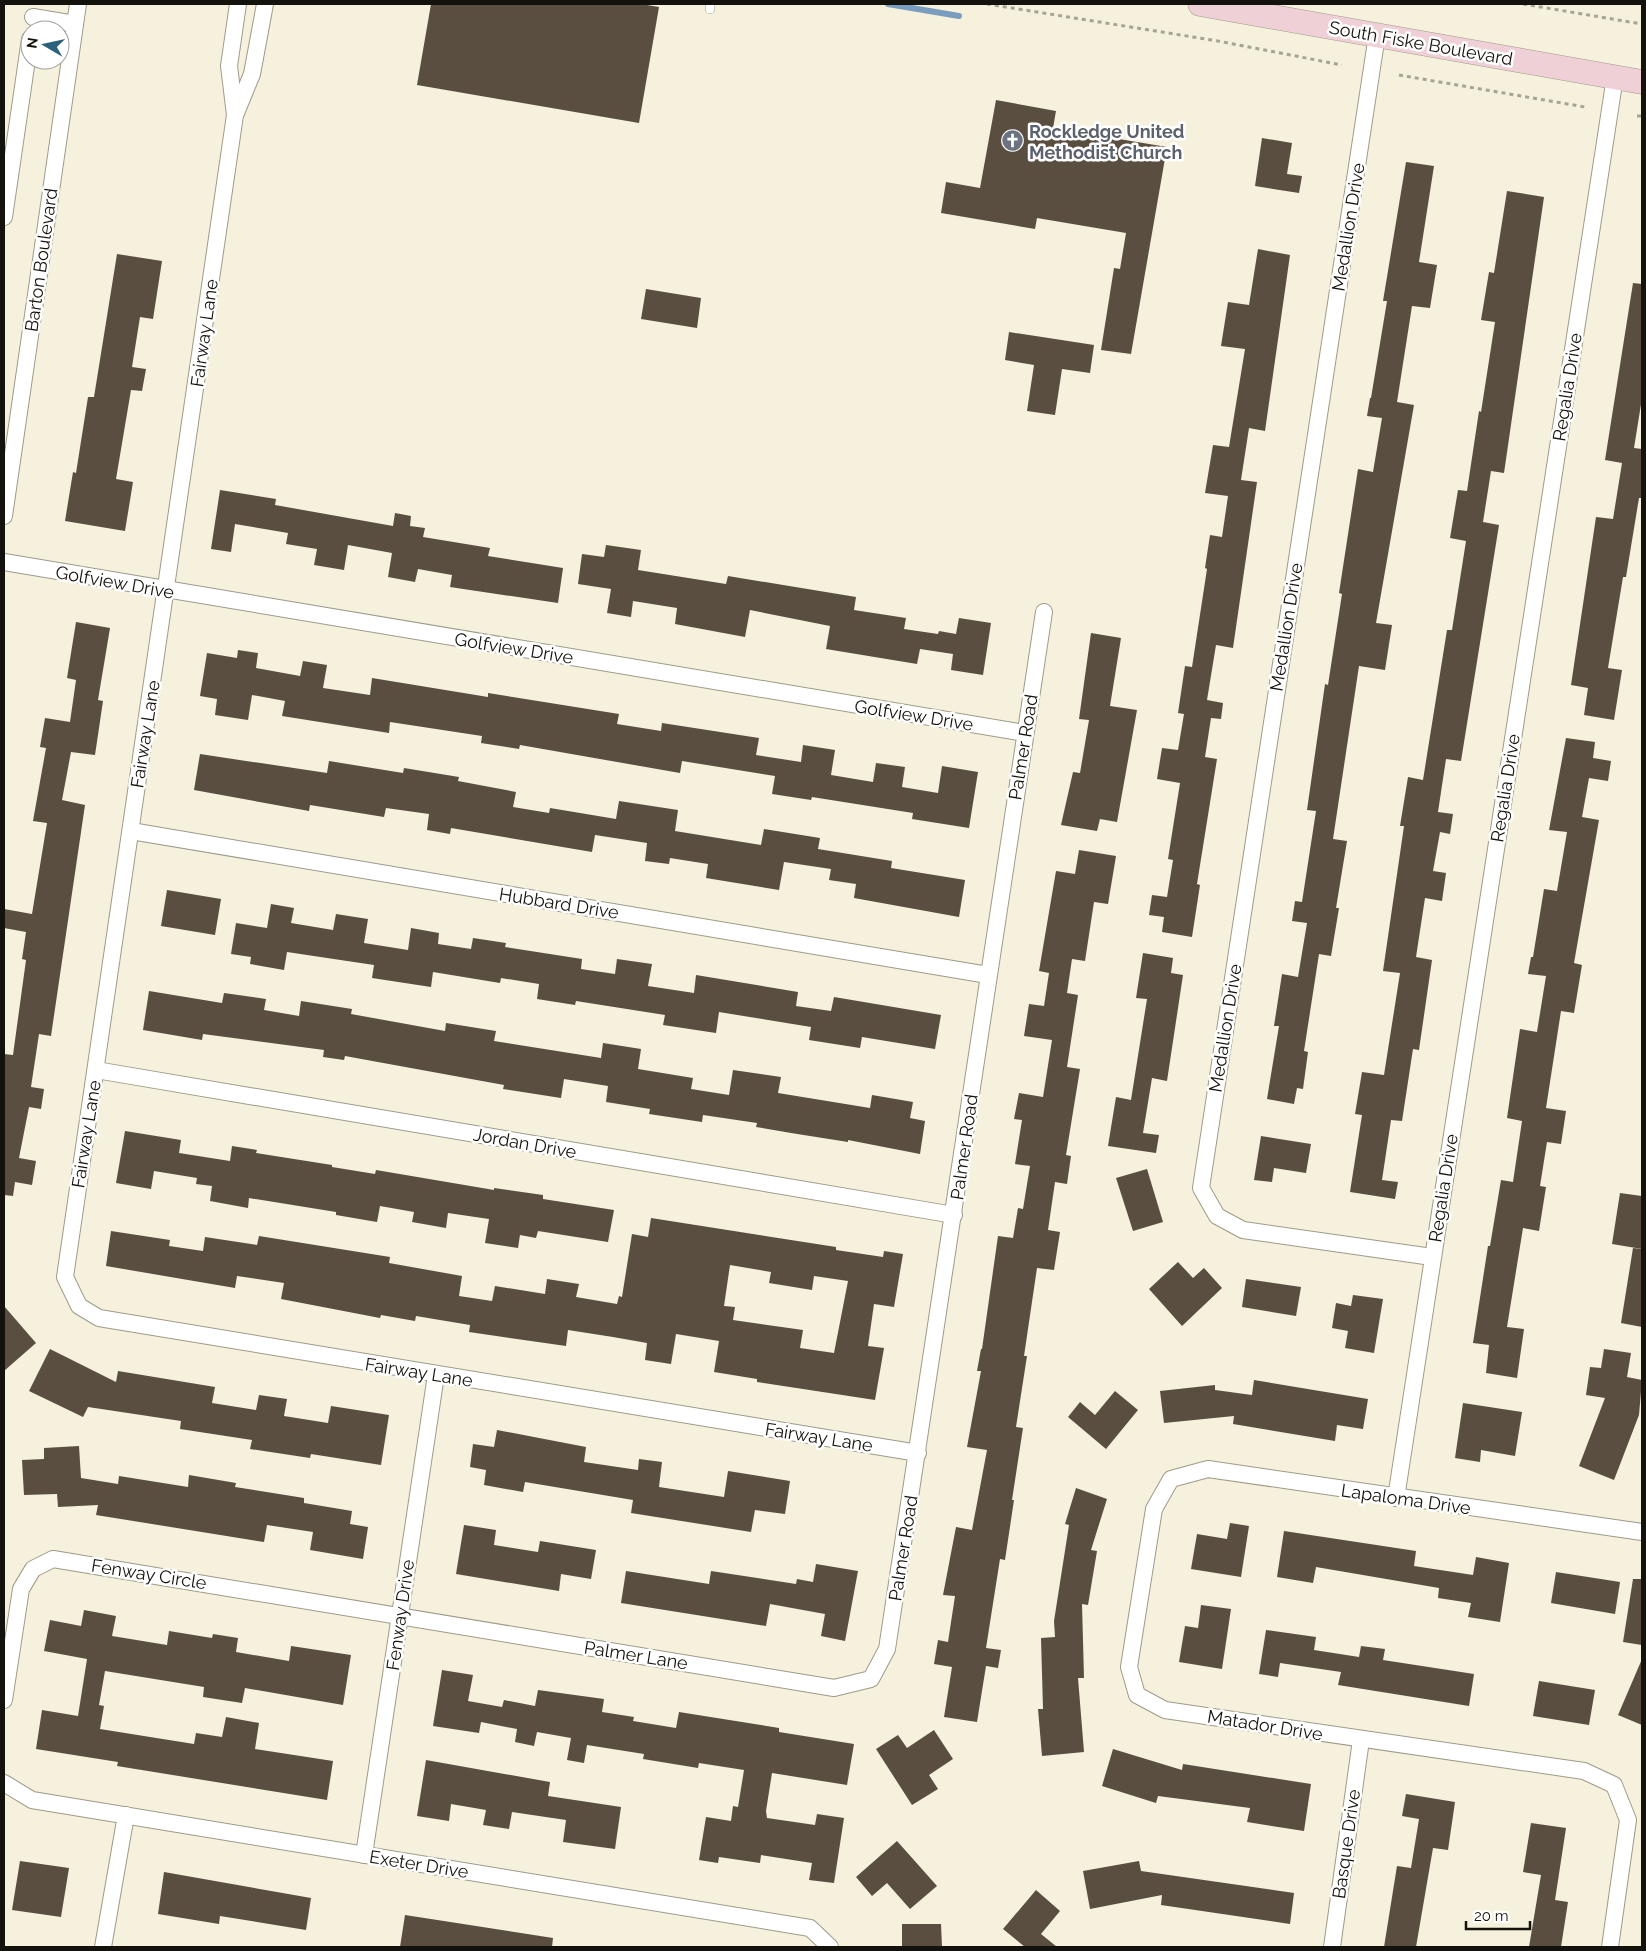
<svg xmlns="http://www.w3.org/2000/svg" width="1646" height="1951" viewBox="0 0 1646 1951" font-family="Raleway,sans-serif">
<rect width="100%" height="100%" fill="#f5f1dd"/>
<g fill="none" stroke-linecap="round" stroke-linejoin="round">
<polyline stroke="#799cbf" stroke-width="6" points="888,4 959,16"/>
</g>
<g fill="#5a4e41" fill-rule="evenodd">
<polygon points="431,4 641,4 659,7 639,123 417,85"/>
<polygon points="996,100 1056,111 1053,128 1167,147 1131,354 1101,350 1114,268 1120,269 1126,233 1037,218 1035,229 941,213 946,182 980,188"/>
<polygon points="1262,138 1292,143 1287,174 1302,176 1299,193 1255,186"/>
<polygon points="1406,162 1434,166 1419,262 1437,265 1430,308 1412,306 1397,402 1414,405 1376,623 1392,625 1385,670 1359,666 1333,839 1347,841 1336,908 1339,908 1331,956 1319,954 1304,1051 1308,1052 1303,1089 1297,1088 1294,1104 1267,1099 1279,1026 1274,1026 1282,974 1298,977 1307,923 1292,921 1295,901 1302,902 1316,811 1307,810 1325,684 1328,685 1342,594 1339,593 1358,469 1373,472 1382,418 1367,416 1370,398 1371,398 1387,301 1383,301"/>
<polygon points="1507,191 1544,197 1504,473 1491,471 1483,522 1499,525 1461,761 1446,759 1438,812 1453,814 1450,834 1440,832 1433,871 1446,873 1442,901 1425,898 1416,957 1432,960 1419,1050 1413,1049 1402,1121 1391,1120 1382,1180 1398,1182 1395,1199 1350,1192 1362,1115 1355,1114 1362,1072 1384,1075 1400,973 1383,971 1404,826 1400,826 1408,777 1423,780 1447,630 1452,630 1466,541 1450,538 1458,490 1467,491 1479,411 1481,412 1495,322 1481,320 1489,272 1494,273"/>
<polygon points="1258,249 1290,255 1265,431 1249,428 1241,480 1257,482 1233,648 1216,645 1207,700 1223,703 1221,719 1211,718 1205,757 1217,759 1197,884 1200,885 1192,937 1162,932 1164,917 1149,915 1152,895 1167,897 1173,860 1168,859 1180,783 1157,779 1162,748 1178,750 1184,714 1178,713 1185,666 1192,667 1207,569 1205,568 1210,535 1222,537 1228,496 1205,493 1213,445 1229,447 1245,349 1221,346 1228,302 1249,305"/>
<polygon points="117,254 162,261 153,319 140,317 132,367 146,369 142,391 131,390 116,479 133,482 125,531 65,521 73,472 76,473 88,397 94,397"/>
<polygon points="1633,283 1642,284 1642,398 1634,448 1642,449 1642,498 1639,498 1626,577 1623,577 1608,668 1622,670 1614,720 1584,715 1588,688 1571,685 1596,517 1613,519 1622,463 1605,460"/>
<polygon points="646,289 701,298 697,328 641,319"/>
<polygon points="1009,332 1094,345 1090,373 1062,369 1055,415 1027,411 1034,365 1005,360"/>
<polygon points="220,490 276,499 275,505 393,526 395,513 411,516 410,526 425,528 423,537 490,548 488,556 563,568 558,603 450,587 452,575 418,569 415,582 388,577 392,553 348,545 344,570 314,565 317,549 286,544 288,533 235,524 231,552 211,549"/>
<polygon points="606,545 641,550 638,570 726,584 728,576 856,597 854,610 906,618 904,629 938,634 939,631 956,634 959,618 991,623 983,675 951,670 953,654 920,649 917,664 826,649 830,626 750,610 745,637 675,624 677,608 633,601 631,617 607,613 611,589 578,584 582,554 604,557"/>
<polygon points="76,622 110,628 98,700 103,701 95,755 71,752 62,800 85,805 51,1036 39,1034 31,1087 44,1089 41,1109 29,1107 19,1158 36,1161 32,1185 15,1182 13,1196 4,1195 4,1054 13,1055 26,960 22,959 26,932 4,928 4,909 32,914 47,823 33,821 46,748 40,747 45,718 70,722 76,680 67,678"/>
<polygon points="1091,633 1121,638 1110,706 1137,710 1117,822 1100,819 1097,831 1061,825 1073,772 1080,773 1089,720 1079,719"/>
<polygon points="238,650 258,653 256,668 300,676 303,661 327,665 323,688 370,695 372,678 488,697 488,693 619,714 617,724 661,731 662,723 759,738 756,755 801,762 803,745 835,750 831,775 873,782 876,763 905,767 902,787 938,793 942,766 978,772 969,828 912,819 913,813 812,797 811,800 772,794 775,776 682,761 680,773 520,745 519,749 481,743 482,736 390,722 389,733 282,716 285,701 252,695 248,720 215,715 217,699 200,696 207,653 237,658"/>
<polygon points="1566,738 1595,742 1593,758 1611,761 1608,781 1589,778 1582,817 1599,820 1574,963 1582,965 1574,1013 1561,1011 1546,1108 1566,1111 1561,1144 1547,1142 1540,1186 1546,1187 1539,1231 1523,1228 1507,1327 1524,1329 1517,1378 1486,1373 1489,1345 1473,1343 1488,1246 1490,1246 1501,1180 1513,1182 1522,1121 1507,1118 1520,1029 1537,1032 1546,976 1528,974 1531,957 1533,957 1544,889 1557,891 1567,832 1549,830"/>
<polygon points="200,754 327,773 329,761 403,773 404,768 459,777 458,781 516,792 513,807 549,813 550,808 616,819 619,801 678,810 675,831 761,845 764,829 820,838 818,849 892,861 891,868 965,880 959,917 854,898 856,884 829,880 831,869 784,862 779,890 706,878 708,864 670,858 669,864 645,861 647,843 595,835 592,852 451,828 450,834 427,830 429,814 386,808 384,817 310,805 309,811 194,790"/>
<polygon points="1079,850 1116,856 1108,904 1094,902 1085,961 1072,959 1067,993 1078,995 1067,1067 1080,1069 1066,1155 1071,1156 1067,1184 1055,1182 1048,1230 1060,1232 1054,1270 1037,1268 1024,1356 1027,1356 1016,1427 1023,1428 1012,1500 1014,1500 1005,1560 1000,1559 986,1648 1001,1650 998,1668 986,1666 977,1722 944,1717 952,1667 934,1664 938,1640 948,1642 955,1596 943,1595 956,1527 972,1530 987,1450 967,1447 981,1371 977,1371 981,1349 982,1349 998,1236 1013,1238 1018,1208 1023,1209 1030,1166 1015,1164 1022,1120 1014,1119 1019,1093 1043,1097 1052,1040 1024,1036 1029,1004 1044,1006 1049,973 1039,971 1056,871 1075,874"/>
<polygon points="167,890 221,899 215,935 161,926"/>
<polygon points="271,904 294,908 291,923 333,930 336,914 368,919 364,943 408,950 411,928 439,933 438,944 471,949 473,938 506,943 505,947 582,959 581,969 615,974 617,959 652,964 648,986 694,993 696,975 798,992 796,1006 831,1011 834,997 941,1015 935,1049 862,1037 860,1048 809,1040 811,1027 719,1012 716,1033 663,1025 665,1015 576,1001 575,1005 537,999 539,984 501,978 500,983 433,972 431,987 372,978 374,965 287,952 284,970 250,964 251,957 231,954 236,923 267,928"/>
<polygon points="1143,953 1173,958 1171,973 1183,975 1167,1081 1152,1078 1143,1133 1159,1135 1156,1153 1108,1146 1116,1097 1131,1100 1147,999 1136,998"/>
<polygon points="149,991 222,1003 224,993 266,999 264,1010 299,1016 301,1001 352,1009 351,1014 445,1031 446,1023 496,1031 494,1041 601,1058 603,1043 641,1049 638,1069 693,1078 691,1089 729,1095 733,1070 781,1077 778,1093 870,1108 872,1095 913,1102 910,1118 925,1121 920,1154 848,1140 848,1142 791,1133 756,1127 757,1123 703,1115 702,1122 649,1114 650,1109 606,1102 608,1086 564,1079 561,1098 503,1089 504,1085 345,1056 344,1060 323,1057 324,1050 203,1034 202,1040 143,1030"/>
<polygon points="125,1131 181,1140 179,1153 230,1161 232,1146 257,1150 256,1153 332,1165 332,1167 375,1174 376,1170 494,1190 494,1188 543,1195 543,1199 614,1210 608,1242 538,1231 536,1238 520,1235 518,1248 485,1243 489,1219 448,1213 446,1228 412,1222 414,1212 380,1206 377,1222 336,1215 336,1212 249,1198 248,1208 210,1201 212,1186 196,1184 197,1178 154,1171 151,1189 116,1183"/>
<polygon points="1261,1136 1311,1144 1306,1173 1274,1168 1272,1182 1254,1180"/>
<polygon points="1147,1169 1163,1222 1133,1231 1116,1178"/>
<polygon points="1620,1193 1642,1196 1642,1249 1612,1244"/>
<path d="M 651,1218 L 836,1247 L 836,1250 L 883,1257 L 884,1251 L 903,1254 L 894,1307 L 874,1304 L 868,1346 L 884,1348 L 875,1400 L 757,1382 L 757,1379 L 714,1372 L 719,1341 L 676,1334 L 671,1364 L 645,1360 L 647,1343 L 613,1337 L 568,1330 L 566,1346 L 469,1332 L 470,1325 L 416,1316 L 415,1321 L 381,1315 L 380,1318 L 281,1299 L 284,1283 L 237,1276 L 235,1288 L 106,1266 L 111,1231 L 170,1240 L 169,1246 L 203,1251 L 205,1237 L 257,1245 L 259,1236 L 390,1257 L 389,1263 L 462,1276 L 459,1296 L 492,1301 L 495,1286 L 545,1294 L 547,1279 L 579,1284 L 576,1297 L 617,1304 L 619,1296 L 622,1297 L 632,1234 L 648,1237 ZM 730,1265 L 771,1272 L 769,1283 L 812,1290 L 814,1276 L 848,1281 L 834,1353 L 800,1348 L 803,1330 L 733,1320 L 735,1307 L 724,1306 Z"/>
<polygon points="1633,1248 1642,1249 1642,1327 1621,1323"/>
<polygon points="1178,1262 1193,1278 1204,1268 1222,1288 1182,1326 1149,1289"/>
<polygon points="1246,1279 1301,1287 1296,1316 1242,1307"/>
<polygon points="1353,1295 1383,1299 1374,1353 1345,1348 1348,1331 1332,1328 1336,1303 1351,1306"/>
<polygon points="4,1306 36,1343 4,1371"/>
<polygon points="50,1349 116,1382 118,1371 215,1387 212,1403 256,1410 259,1395 287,1399 284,1416 328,1423 331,1406 389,1415 381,1465 311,1454 310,1458 250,1449 252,1440 180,1429 181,1421 88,1407 83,1417 29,1391"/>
<polygon points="1604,1349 1631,1353 1627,1377 1642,1380 1639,1415 1614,1480 1579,1466 1605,1398 1586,1395 1590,1367 1601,1368"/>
<polygon points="1254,1380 1368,1399 1363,1429 1337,1425 1335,1441 1233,1424 1234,1416 1164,1423 1160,1391 1215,1385 1215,1390 1252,1395"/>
<polygon points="1115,1391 1138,1410 1106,1449 1068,1417 1080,1402 1095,1415"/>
<polygon points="1463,1403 1522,1412 1515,1456 1481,1450 1480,1462 1455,1458"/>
<polygon points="497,1430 586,1447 584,1462 638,1470 639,1459 662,1462 659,1487 724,1497 728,1471 790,1481 785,1514 755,1510 751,1532 631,1513 633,1500 525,1482 523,1492 484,1485 486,1470 470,1467 473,1444 494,1447"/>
<polygon points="79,1446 81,1478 118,1484 119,1476 188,1487 189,1475 236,1483 235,1487 304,1498 304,1503 352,1511 350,1524 368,1527 363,1559 310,1550 313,1532 267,1525 264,1542 96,1515 98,1505 58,1507 57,1494 24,1495 22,1460 44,1459 44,1448"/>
<polygon points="1076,1488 1107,1499 1091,1550 1097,1551 1088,1605 1082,1604 1084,1678 1078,1678 1084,1752 1042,1756 1038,1709 1043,1709 1041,1638 1055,1637 1054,1621 1069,1525 1065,1524"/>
<polygon points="1230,1523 1249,1526 1241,1577 1191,1569 1197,1534 1227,1539"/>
<polygon points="464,1525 496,1530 494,1545 538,1552 540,1541 596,1550 591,1579 561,1574 559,1591 456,1574"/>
<polygon points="1284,1531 1416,1551 1414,1566 1473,1575 1476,1557 1509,1563 1500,1622 1468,1617 1471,1603 1438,1598 1439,1588 1316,1567 1313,1583 1277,1577"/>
<polygon points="816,1564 858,1571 845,1641 821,1636 825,1614 770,1604 766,1626 621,1603 626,1571 709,1584 711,1571 796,1584 797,1579 813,1582"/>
<polygon points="1556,1572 1620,1582 1615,1614 1551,1603"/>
<polygon points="1633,1579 1642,1579 1642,1645 1623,1642"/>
<polygon points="1201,1605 1231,1609 1222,1669 1179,1662 1185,1626 1198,1628"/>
<polygon points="84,1610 116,1616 112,1636 167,1645 169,1631 212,1638 213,1634 238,1638 236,1652 289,1661 291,1646 351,1655 343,1705 245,1688 242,1703 203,1697 204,1687 105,1671 99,1705 104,1706 100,1729 194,1744 196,1733 222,1737 226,1717 259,1723 255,1749 333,1761 327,1800 117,1766 118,1762 36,1749 42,1710 78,1716 87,1659 44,1651 50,1620 81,1626"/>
<polygon points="1266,1630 1316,1637 1314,1650 1359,1657 1361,1646 1385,1649 1383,1660 1474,1674 1469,1706 1338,1685 1341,1672 1280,1663 1278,1677 1259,1674"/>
<polygon points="1642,1659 1642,1725 1618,1715"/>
<polygon points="442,1670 473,1675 468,1701 502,1707 504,1700 535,1706 538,1690 604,1699 602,1712 634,1717 633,1721 676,1728 679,1712 779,1728 779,1732 854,1744 847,1785 772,1773 766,1811 767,1818 815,1825 817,1814 844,1818 834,1883 809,1880 812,1863 761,1855 760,1863 719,1857 718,1863 699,1860 706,1817 731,1821 733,1806 738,1807 744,1770 699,1763 698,1768 643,1759 644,1754 587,1745 584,1763 567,1760 571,1738 537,1732 534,1746 515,1742 517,1729 481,1722 479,1733 433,1726"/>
<polygon points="1539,1681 1595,1690 1589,1725 1533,1716"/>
<polygon points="934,1730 953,1759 929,1775 938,1789 912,1805 876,1749 898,1735 907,1748"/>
<polygon points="1113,1749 1182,1770 1183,1764 1311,1784 1304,1831 1247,1822 1250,1808 1158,1796 1156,1803 1102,1786"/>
<polygon points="426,1760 550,1782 548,1796 621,1807 615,1849 563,1842 566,1820 512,1812 509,1829 483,1825 486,1810 451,1804 449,1821 417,1816"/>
<polygon points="1406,1794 1455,1802 1448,1850 1433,1848 1416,1947 1384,1947 1397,1866 1411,1868 1419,1819 1402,1816"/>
<polygon points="1531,1823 1566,1828 1555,1900 1568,1902 1561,1947 1529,1947 1541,1875 1523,1872"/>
<polygon points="897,1841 937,1886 910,1909 887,1883 872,1896 856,1877"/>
<polygon points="20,1861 69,1868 61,1917 12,1910"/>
<polygon points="1139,1861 1141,1871 1294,1893 1290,1924 1161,1905 1162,1895 1090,1909 1083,1871"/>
<polygon points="164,1872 311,1898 306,1930 220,1916 219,1924 158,1914"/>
<polygon points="1036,1890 1060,1911 1041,1934 1057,1947 1025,1947 1003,1929"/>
<polygon points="405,1915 553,1938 552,1947 400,1947"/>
<polygon points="902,1924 941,1924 942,1947 902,1947"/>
</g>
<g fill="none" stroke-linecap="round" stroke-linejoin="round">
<defs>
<polyline id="lane" points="710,9 710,4"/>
<g id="street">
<polyline points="238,4 229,66 235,115 65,1277 79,1306 99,1318 918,1453"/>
<polyline points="33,17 75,24"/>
<polyline points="1377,35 1201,1188 1217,1216 1243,1230 1432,1257"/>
<polyline points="236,113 252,74 265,4"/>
<polyline points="4,217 30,39"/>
<polyline points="4,516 78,4"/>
<polyline points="4,562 1025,733"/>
<polyline points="131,831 988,975"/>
<polyline points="96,1070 954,1215"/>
<polyline points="1396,1498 1615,77"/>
<polyline points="4,1700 21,1589 33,1569 53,1559 834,1688 871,1679 887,1649 1044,612"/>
<polyline points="4,1783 32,1800 810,1928 830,1947"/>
<polyline points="364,1855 436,1375"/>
<polyline points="103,1947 126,1815"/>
<polyline points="1332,1947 1361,1740"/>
<polyline points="1610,1947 1628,1820 1614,1785 1584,1771 1165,1710 1137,1695 1129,1667 1154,1509 1171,1479 1208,1469 1642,1532"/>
</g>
<polyline id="secondary" points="1200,4 1642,82"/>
</defs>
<use href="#lane" stroke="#9f9a89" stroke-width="10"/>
<use href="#street" stroke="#9f9a89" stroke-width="18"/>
<use href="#secondary" stroke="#9f9a89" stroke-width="25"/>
<g stroke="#a8a495" stroke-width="3" stroke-dasharray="4 4" stroke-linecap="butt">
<polyline points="987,4 1218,41 1342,65"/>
<polyline points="1523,4 1642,24"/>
<polyline points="1399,75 1585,107"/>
<polyline points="1637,116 1642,116"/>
</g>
<use href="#lane" stroke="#fff" stroke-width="9"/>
<use href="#street" stroke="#fff" stroke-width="16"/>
<use href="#secondary" stroke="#efd0d7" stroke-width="24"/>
</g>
<defs>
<symbol id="church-disc" viewBox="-11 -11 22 22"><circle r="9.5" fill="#6b7280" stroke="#fff"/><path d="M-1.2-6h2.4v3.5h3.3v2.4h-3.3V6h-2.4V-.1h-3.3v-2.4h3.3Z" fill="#fff"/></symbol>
</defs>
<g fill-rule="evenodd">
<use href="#church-disc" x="1000" y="128" width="25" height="25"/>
</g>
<g text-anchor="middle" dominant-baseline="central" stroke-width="5" stroke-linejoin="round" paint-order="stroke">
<g font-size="18" fill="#14120c" stroke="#fff">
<text transform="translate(1421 43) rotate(10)">South Fiske Boulevard</text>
<text transform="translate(1348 227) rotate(-81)">Medallion Drive</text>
<text transform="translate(41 260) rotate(-82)">Barton Boulevard</text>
<text transform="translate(204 333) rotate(-82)">Fairway Lane</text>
<text transform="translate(1567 387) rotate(-81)">Regalia Drive</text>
<text transform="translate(115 582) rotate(10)">Golfview Drive</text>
<text transform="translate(1286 627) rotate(-81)">Medallion Drive</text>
<text transform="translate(514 648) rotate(9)">Golfview Drive</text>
<text transform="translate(914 715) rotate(9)">Golfview Drive</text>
<text transform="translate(145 734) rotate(-81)">Fairway Lane</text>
<text transform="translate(1023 747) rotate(-81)">Palmer Road</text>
<text transform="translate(1505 788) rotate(-81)">Regalia Drive</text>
<text transform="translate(559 903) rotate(9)">Hubbard Drive</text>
<text transform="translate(1225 1028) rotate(-81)">Medallion Drive</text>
<text transform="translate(86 1134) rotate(-81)">Fairway Lane</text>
<text transform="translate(525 1143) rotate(10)">Jordan Drive</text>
<text transform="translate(964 1147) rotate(-82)">Palmer Road</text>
<text transform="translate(1443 1188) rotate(-81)">Regalia Drive</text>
<text transform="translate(419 1372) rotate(9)">Fairway Lane</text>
<text transform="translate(819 1437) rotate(9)">Fairway Lane</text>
<text transform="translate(1406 1499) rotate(8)">Lapaloma Drive</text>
<text transform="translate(903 1548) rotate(-81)">Palmer Road</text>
<text transform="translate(149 1574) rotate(9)">Fenway Circle</text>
<text transform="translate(400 1615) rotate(-82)">Fenway Drive</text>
<text transform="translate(636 1655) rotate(9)">Palmer Lane</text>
<text transform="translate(1265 1725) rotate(9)">Matador Drive</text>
<text transform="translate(1346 1844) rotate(-82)">Basque Drive</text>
<text transform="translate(419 1864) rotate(9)">Exeter Drive</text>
</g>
<g font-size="18" font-weight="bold" fill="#5b616d" stroke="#fff" text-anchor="start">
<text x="1029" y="131">Rockledge United<tspan x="1029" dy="21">Methodist Church</tspan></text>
</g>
</g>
<rect width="1646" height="1951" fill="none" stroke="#14120c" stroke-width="10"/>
<g transform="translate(45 45) rotate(279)"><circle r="24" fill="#ffffff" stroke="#a1a09e"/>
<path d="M0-4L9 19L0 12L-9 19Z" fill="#2b617c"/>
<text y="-8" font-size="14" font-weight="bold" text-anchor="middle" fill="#14120c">N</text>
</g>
<path d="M1466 1921v8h64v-8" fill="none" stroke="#14120c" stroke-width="2.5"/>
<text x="1474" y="1921" font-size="15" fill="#14120c" stroke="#ffffff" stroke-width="4" paint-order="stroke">20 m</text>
</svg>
